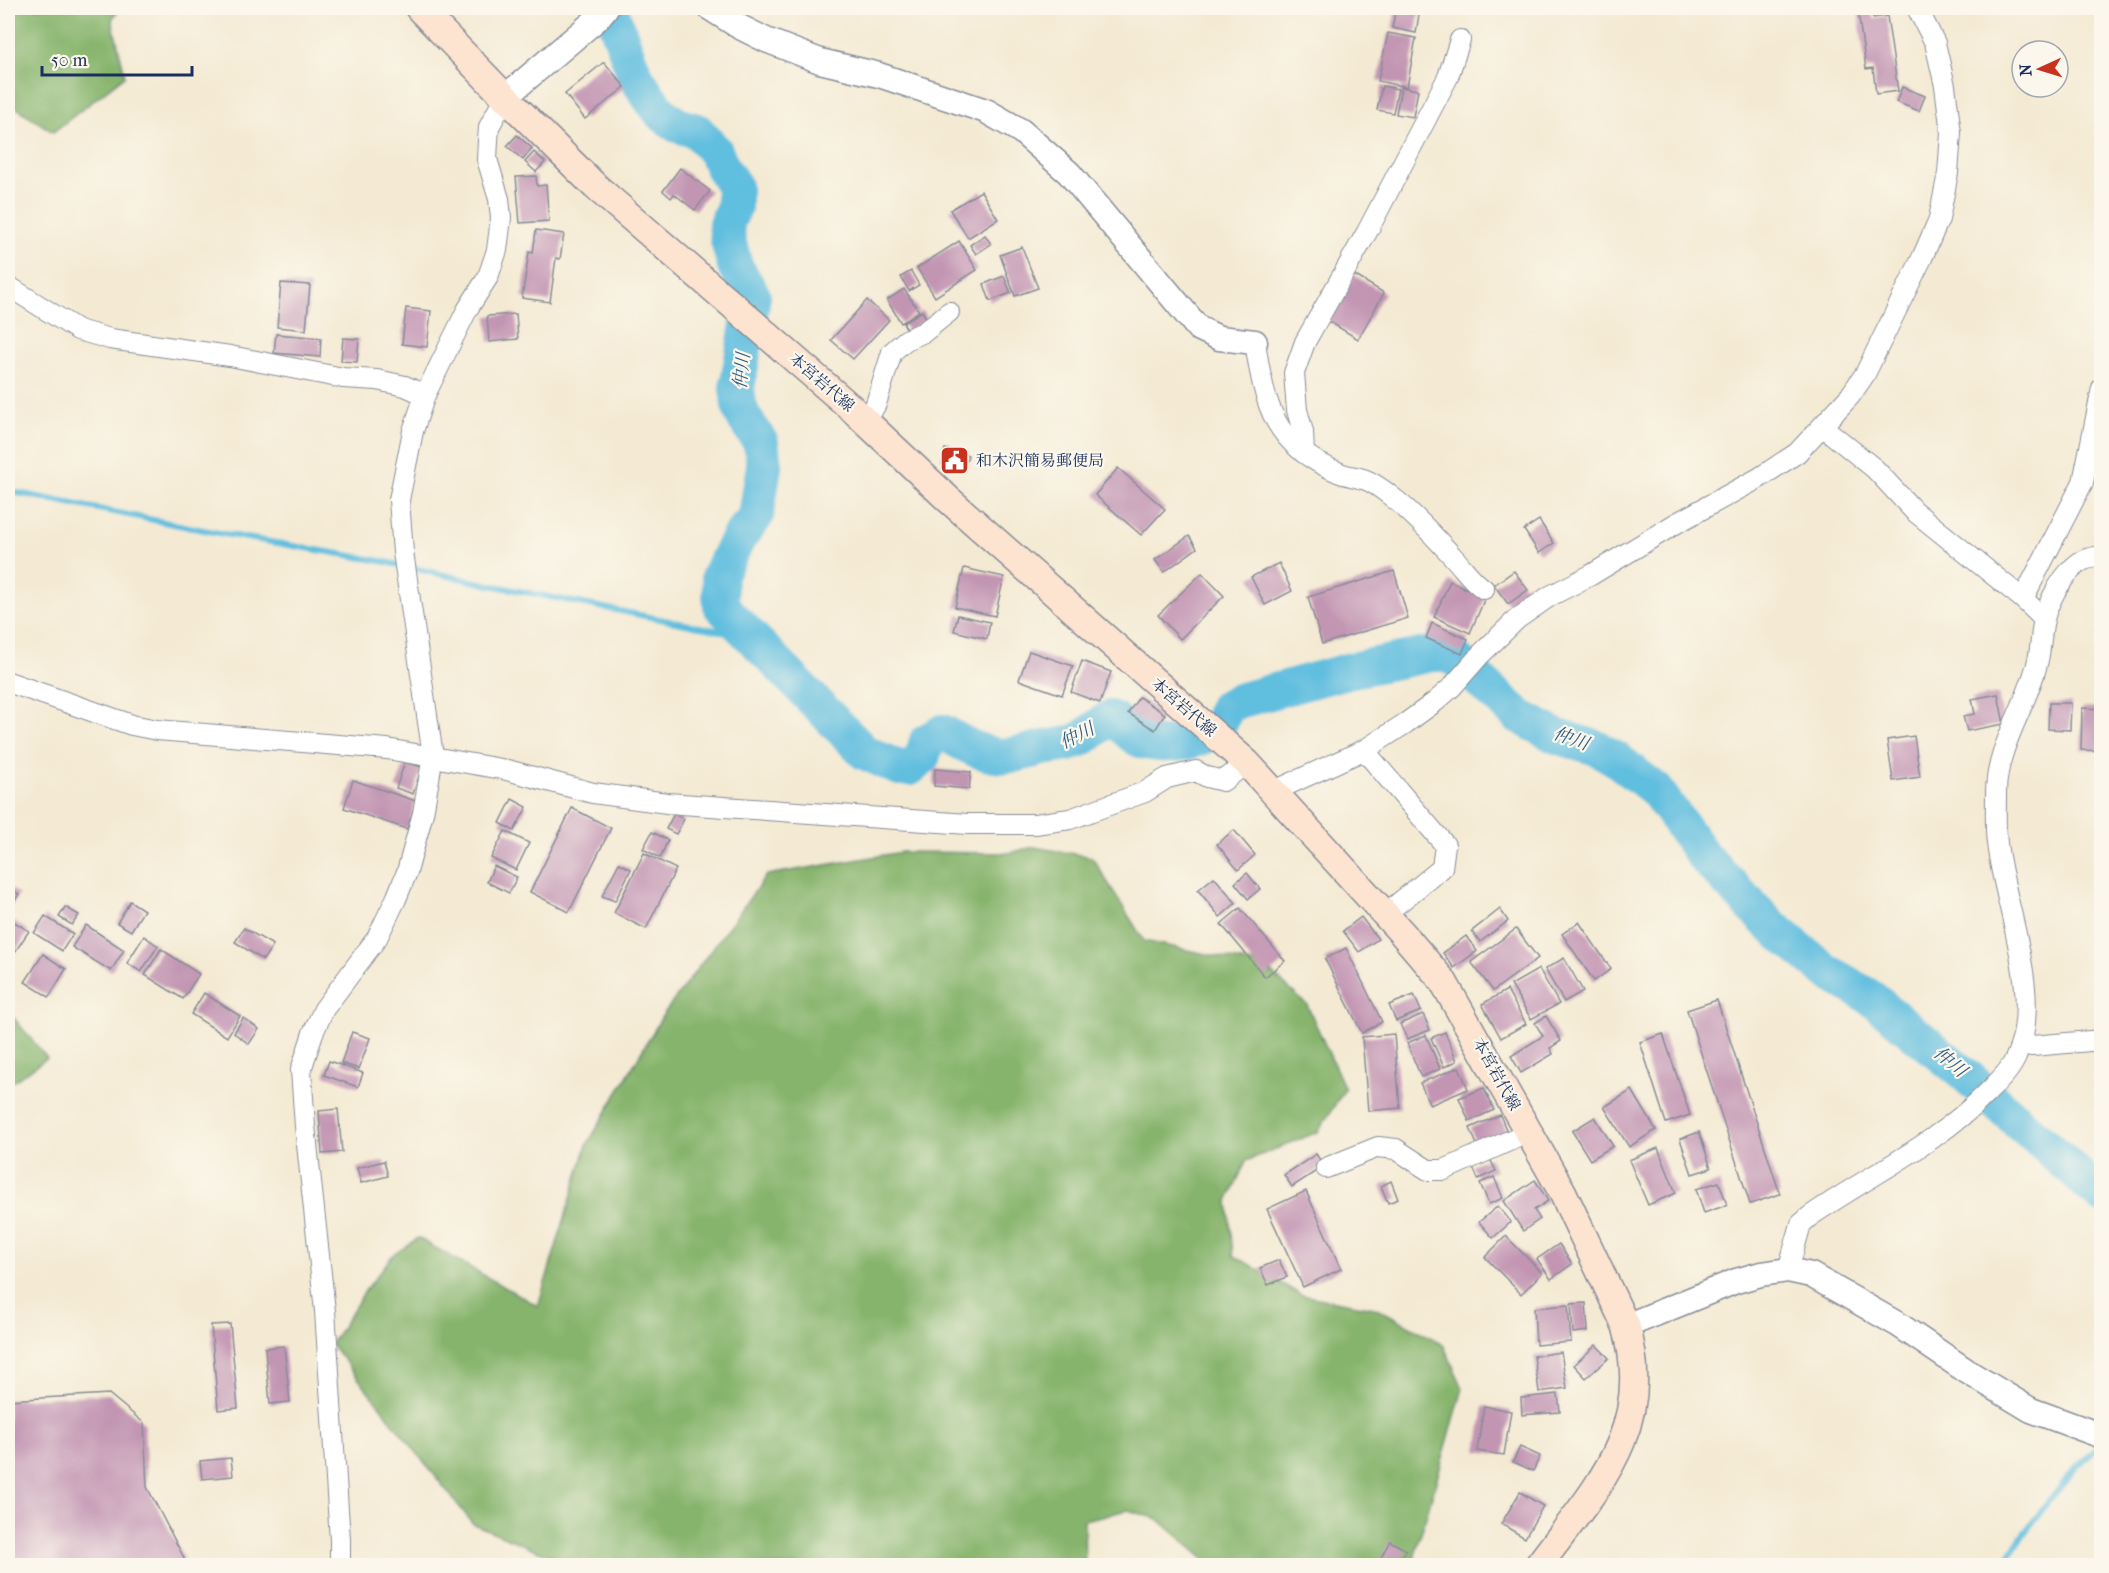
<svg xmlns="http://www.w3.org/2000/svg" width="2109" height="1573" viewBox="0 0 2109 1573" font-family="'IM FELL French Canon','Noto Serif JP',serif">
<rect width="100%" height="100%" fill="#fbf7ec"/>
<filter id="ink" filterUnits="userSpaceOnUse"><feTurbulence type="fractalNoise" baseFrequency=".0167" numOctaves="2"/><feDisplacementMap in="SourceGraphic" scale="12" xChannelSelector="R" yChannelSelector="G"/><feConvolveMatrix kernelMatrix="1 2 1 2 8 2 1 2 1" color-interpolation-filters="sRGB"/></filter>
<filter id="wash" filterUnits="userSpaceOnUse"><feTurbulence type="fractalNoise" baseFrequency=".008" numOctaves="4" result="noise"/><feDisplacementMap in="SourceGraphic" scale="24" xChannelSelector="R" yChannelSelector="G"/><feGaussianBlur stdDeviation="1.35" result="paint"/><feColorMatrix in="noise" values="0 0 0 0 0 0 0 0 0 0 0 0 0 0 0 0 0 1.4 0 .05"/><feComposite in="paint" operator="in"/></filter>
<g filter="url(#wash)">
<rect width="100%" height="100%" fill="#f4ead3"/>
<g fill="#86b46c" stroke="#507265" stroke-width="1.5">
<polygon points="8,8 121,8 112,19 125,76 53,132 8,102"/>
<polygon points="1034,847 1092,857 1144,941 1264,966 1307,1005 1345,1089 1318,1132 1246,1161 1228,1201 1233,1255 1301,1295 1379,1309 1443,1344 1463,1388 1412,1565 1211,1565 1158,1519 1128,1510 1084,1520 1085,1565 576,1566 473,1524 331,1344 365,1291 392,1256 418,1238 538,1306 587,1145 663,1015 767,875 902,852 1009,853"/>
<polygon points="8,1011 47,1058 14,1081 8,1083"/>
</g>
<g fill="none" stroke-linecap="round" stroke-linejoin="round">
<g stroke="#61bedf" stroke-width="6">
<polyline points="8,491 224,534 381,561 490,585 735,634 721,606"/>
<polyline points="2002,1566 2025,1532 2076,1467 2102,1444"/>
</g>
<path stroke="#61bedf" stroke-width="36" d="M 610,8 L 635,75 L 649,97 L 662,114 L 677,125 L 697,131 L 715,151 L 723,169 L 734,186 L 734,207 L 726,224 L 728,240 L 735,266 L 753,296 L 737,388 L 739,405 L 743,416 L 761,443 L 764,466 L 756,516 L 739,537 L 719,575 L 721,606 L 864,752 L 899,768 L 910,768 L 922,758 L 927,741 L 943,732 C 964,744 987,759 1012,755 C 1025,753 1036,749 1049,747 C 1061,745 1073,745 1084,737 C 1094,731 1099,724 1110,718 C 1123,722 1128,735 1140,740 C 1163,749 1208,744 1221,721 C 1223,717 1224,712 1226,707 L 1238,701 L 1347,671 L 1431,654 L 1450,654 L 1519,716 L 1556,736 L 1597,748 L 1616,759 L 1656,790 L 1704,857 L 1770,925 L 1826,971 L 1870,997 L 1961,1071 L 2102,1196"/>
</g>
<g id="blocks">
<g fill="#c295b3">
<polygon points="1396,8 1420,8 1416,33 1392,28"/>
<polygon points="1872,9 1873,18 1887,16 1898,91 1876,94 1873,68 1866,69 1858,11"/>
<polygon points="1388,33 1416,38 1407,87 1378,81"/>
<polygon points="604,62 625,87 585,119 565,94"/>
<polygon points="1382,86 1398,89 1393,113 1377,110"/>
<polygon points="1401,87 1418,90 1413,117 1396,114"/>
<polygon points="1902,87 1925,96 1919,111 1896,102"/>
<polygon points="517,135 532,148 523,160 507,146"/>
<polygon points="534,152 545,162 536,172 525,162"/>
<polygon points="680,168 710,191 695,210 674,194 671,198 663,191"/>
<polygon points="536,176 537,186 546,185 549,221 520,223 516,177"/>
<polygon points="981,191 998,219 968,238 950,210"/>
<polygon points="536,230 564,234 560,259 556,258 550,302 522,298 529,252 533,253"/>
<polygon points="985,235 991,244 976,254 970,245"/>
<polygon points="959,241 977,270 935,297 917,268"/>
<polygon points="1022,247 1038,288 1015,296 1000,255"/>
<polygon points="911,271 919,285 909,291 901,277"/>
<polygon points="1354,275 1384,293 1358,339 1328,321"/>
<polygon points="1004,276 1011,293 990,301 984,284"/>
<polygon points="281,283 310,285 306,330 277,327"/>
<polygon points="904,289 919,311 901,323 887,300"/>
<polygon points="867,300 889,320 853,359 831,340"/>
<polygon points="406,308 431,311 427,347 402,344"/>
<polygon points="922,311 927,319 908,331 903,323"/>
<polygon points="516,314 518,339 489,342 487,316"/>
<polygon points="276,334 321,338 320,357 274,353"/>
<polygon points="343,338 359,339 357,362 341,361"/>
<polygon points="945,449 968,455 964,470 942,464"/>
<polygon points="1118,468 1165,509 1141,535 1095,495"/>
<polygon points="1539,520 1554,543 1539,553 1524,530"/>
<polygon points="1189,536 1197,548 1164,572 1155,560"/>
<polygon points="1279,563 1292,591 1265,605 1251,577"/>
<polygon points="964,568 1004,577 995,616 955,607"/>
<polygon points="1394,571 1408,618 1322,644 1308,597"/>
<polygon points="1514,571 1528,590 1508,604 1494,585"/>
<polygon points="1202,573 1224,596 1180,639 1158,615"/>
<polygon points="1450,581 1485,598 1470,633 1434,617"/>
<polygon points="958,615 990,622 987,639 954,631"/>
<polygon points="1432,623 1468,639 1462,654 1426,638"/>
<polygon points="1029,651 1073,666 1062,695 1019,680"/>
<polygon points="1082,661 1111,672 1100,703 1071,692"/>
<polygon points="1998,694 2004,724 1967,731 1963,716 1975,714 1972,699"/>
<polygon points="1139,697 1165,714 1155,730 1128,713"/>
<polygon points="2049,703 2071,703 2070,730 2048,729"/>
<polygon points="2082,708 2102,709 2102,751 2081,750"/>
<polygon points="1914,736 1920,777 1893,781 1887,740"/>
<polygon points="405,762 422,767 413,794 396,788"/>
<polygon points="935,769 971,772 969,789 934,786"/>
<polygon points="353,780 416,801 407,829 344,808"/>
<polygon points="512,799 527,807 514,831 500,823"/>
<polygon points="572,808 611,828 569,912 530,892"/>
<polygon points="674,814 684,819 676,834 666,829"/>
<polygon points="1234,830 1255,855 1238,870 1217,844"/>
<polygon points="505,831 529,843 516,870 491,858"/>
<polygon points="652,832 668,840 660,858 643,849"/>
<polygon points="644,853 676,869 646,929 614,913"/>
<polygon points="619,863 631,869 615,901 602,896"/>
<polygon points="494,866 517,877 509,893 487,882"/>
<polygon points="1247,873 1260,889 1248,899 1235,883"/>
<polygon points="1214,877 1236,903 1220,917 1198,890"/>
<polygon points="8,887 19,894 8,912"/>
<polygon points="130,901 144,910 131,931 117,923"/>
<polygon points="65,907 79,915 72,925 59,917"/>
<polygon points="1240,908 1285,961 1265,977 1221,924"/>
<polygon points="1500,909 1508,921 1480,942 1472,931"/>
<polygon points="45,916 73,934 62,951 34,933"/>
<polygon points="1361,917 1378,939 1359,952 1343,931"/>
<polygon points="8,918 29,931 13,955 8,951"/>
<polygon points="1579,922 1611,969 1594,981 1562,934"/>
<polygon points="86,925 124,950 111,971 72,947"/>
<polygon points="244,928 273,945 263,960 235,942"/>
<polygon points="1516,929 1538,958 1493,991 1471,962"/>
<polygon points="144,936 158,946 141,972 127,963"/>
<polygon points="1466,936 1477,951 1454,968 1443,953"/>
<polygon points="1346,948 1382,1022 1362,1033 1325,959"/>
<polygon points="161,949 199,974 183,999 145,975"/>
<polygon points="43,954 66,969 49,997 25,982"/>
<polygon points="1564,958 1583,991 1564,1002 1545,969"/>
<polygon points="1539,969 1559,1004 1531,1019 1511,985"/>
<polygon points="1507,990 1526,1024 1501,1038 1482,1004"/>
<polygon points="204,993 240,1016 227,1037 191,1014"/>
<polygon points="1414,995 1421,1011 1396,1021 1389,1005"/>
<polygon points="1717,1000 1780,1194 1750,1204 1687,1010"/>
<polygon points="1423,1014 1430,1030 1407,1039 1400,1024"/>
<polygon points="1546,1016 1561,1041 1550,1048 1553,1054 1521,1073 1511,1056 1543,1036 1535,1023"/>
<polygon points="243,1018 259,1029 249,1044 234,1033"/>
<polygon points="352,1032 370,1038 359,1069 341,1063"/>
<polygon points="1445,1032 1457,1061 1444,1067 1431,1038"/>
<polygon points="1394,1034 1400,1108 1368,1111 1362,1037"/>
<polygon points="1663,1034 1690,1115 1666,1123 1640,1042"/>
<polygon points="1426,1035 1440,1069 1421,1077 1407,1043"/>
<polygon points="329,1061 363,1073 358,1087 324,1075"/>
<polygon points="1459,1067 1468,1089 1430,1105 1420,1083"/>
<polygon points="1484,1088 1494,1110 1469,1121 1459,1098"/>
<polygon points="1632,1090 1656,1130 1629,1147 1604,1107"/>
<polygon points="338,1109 342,1152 322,1154 319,1111"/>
<polygon points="1500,1115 1508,1134 1478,1147 1470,1128"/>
<polygon points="1595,1117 1613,1146 1590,1160 1572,1131"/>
<polygon points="1699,1132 1711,1168 1692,1174 1680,1139"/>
<polygon points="1658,1148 1676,1193 1648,1205 1629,1160"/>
<polygon points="1316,1154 1324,1166 1292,1187 1284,1175"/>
<polygon points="1489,1157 1496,1171 1478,1179 1472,1165"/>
<polygon points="384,1161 388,1176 361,1183 357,1168"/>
<polygon points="1494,1177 1503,1198 1489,1204 1480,1183"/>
<polygon points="1535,1180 1548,1201 1534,1210 1540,1219 1523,1231 1504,1201"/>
<polygon points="1391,1181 1398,1199 1388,1203 1381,1186"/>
<polygon points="1719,1182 1727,1205 1704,1213 1696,1189"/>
<polygon points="1306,1191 1341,1269 1303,1287 1267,1209"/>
<polygon points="1498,1206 1511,1222 1493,1238 1479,1222"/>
<polygon points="1506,1236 1542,1273 1521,1294 1485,1257"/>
<polygon points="1559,1244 1572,1264 1551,1279 1537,1259"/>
<polygon points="1279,1260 1287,1277 1268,1285 1260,1268"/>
<polygon points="1586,1303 1588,1331 1573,1333 1571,1304"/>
<polygon points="1568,1305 1571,1342 1536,1345 1534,1308"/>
<polygon points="230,1324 238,1408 218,1410 211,1325"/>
<polygon points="1596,1345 1609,1358 1586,1378 1574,1365"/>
<polygon points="284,1346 290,1402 270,1404 265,1348"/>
<polygon points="1561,1352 1567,1388 1539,1392 1534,1356"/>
<polygon points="109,1394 144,1423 147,1487 184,1558 184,1566 8,1566 8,1400"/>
<polygon points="1558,1394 1560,1412 1522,1415 1521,1398"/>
<polygon points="1484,1406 1511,1411 1504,1455 1477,1451"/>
<polygon points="1520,1447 1540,1456 1533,1471 1513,1462"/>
<polygon points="231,1458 233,1476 202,1479 200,1461"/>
<polygon points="1520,1492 1543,1506 1525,1538 1501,1524"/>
<polygon points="1390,1541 1406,1550 1397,1566 1376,1566"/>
</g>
</g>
</g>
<g filter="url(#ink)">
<use href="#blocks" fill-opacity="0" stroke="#888c98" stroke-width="1.5"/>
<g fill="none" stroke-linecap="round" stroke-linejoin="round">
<defs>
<g id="minor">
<polyline points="8,286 78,330 110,339 230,356 343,378 377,380 405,386 425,395"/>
<path d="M 1255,342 C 1265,407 1274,446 1340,473 C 1348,476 1358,477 1366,480 C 1377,484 1388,494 1397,501 C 1418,518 1437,539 1455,559 C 1465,570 1472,581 1484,589"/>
<polyline points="866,422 876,404 892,352 906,340 924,332 949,312"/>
<polyline points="1823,427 1875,469 1914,511 2023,599 2044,619"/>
<polyline points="1304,453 1303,432 1297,410 1294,373 1305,342 1367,232 1448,77 1460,40"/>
<polyline points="2023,599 2083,482 2102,388"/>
<polyline points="8,682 132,725 157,730 387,749 507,770 593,793 667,803 968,824 1035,824 1070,819 1145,792 1167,778 1196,771 1207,777 1223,781 1247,763"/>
<polyline points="1364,750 1445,845 1442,868 1385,914"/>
<polyline points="1272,792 1366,749 1406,723 1435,702 1452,687 1480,655 1517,619 1550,596 1591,575 1675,524 1759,478 1797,453 1850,396 1865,374 1922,258 1939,219 1948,173 1951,133 1945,86 1935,43 1917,8"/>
<polyline points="2021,1045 2032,1046 2102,1040"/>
<polyline points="1326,1168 1378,1147 1396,1149 1428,1170 1444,1170 1529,1132"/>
<path d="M 1788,1270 L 1801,1224 L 1809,1217 C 1869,1175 1936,1145 1988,1092 C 1998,1082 2010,1071 2016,1057 C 2044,998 2004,905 1997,843 C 1995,827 1996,809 1996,793 C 1996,746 2028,705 2038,660 C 2041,647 2041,632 2044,619 C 2049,600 2063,574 2080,562 C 2086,558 2095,557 2102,556"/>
<polyline points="340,1566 340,1540 325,1311 305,1126 301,1070 313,1033 324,1009 377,938 396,899 407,872 423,813 433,756 403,552 399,500 413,431 425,395 467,310 488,277 497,250 501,218 499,199 487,159 488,141 489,127 505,97"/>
</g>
<g id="tertiary">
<polyline points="710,8 740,27 766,40 820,61 879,75 986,111 1021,131 1069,173 1198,328 1219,338 1255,342"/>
<polyline points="505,97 597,19 606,8"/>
<polyline points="1626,1326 1736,1281 1761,1274 1788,1270 1811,1275 1899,1325 1968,1372 2031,1410 2102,1436"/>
</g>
<path id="secondary" d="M 419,8 L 505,97 L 595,186 L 849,406 L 948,499 L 1247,763 L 1402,933 L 1443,981 L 1563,1193 L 1626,1326 C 1656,1430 1595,1489 1538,1566"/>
</defs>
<use href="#minor" stroke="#888c98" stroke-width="22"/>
<use href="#tertiary" stroke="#888c98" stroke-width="27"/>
<use href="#secondary" stroke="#888c98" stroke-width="30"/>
<use href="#minor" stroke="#fff" stroke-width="20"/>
<use href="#tertiary" stroke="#fff" stroke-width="24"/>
<use href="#secondary" stroke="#fde4d1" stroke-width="27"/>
</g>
</g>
<defs>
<symbol id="civic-square" viewBox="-11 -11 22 22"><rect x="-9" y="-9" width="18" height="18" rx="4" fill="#c8321e" stroke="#fbf7ec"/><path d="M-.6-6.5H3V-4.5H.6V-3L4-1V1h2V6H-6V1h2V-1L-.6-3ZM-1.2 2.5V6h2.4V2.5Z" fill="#fff"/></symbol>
</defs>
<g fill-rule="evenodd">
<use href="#civic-square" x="938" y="444" width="33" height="33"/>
</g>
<g text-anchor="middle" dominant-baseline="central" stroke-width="4.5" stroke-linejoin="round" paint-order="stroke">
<g font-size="16" fill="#1b2f5e" stroke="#fbf7ec">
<text transform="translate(822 382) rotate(41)">本宮岩代線</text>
<text transform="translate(1184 707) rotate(41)">本宮岩代線</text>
<text transform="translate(1497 1074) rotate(61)">本宮岩代線</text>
</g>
<g font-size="16" fill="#1b2f5e" stroke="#fbf7ec" text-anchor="start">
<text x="976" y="460">和木沢簡易郵便局</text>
</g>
<g font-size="18" font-style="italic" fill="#305a85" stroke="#fbf7ec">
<text transform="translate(742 371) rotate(-84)">仲川</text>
<text transform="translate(1077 736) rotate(-27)">仲川</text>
<text transform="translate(1571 739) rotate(19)">仲川</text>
<text transform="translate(1950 1062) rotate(40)">仲川</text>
</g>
</g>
<rect width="2109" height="1573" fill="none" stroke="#fbf7ec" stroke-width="30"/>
<g transform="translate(2040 69) rotate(266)"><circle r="28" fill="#fbf7ec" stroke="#a1a7b3" stroke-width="1.5"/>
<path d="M0-4.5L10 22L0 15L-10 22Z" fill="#c8321e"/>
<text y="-9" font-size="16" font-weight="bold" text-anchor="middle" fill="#1b2f5e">N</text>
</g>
<path d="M42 66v9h150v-9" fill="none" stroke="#1b2f5e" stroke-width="3"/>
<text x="51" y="66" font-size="18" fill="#1b2f5e" stroke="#fbf7ec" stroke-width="4.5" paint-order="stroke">50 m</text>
</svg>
